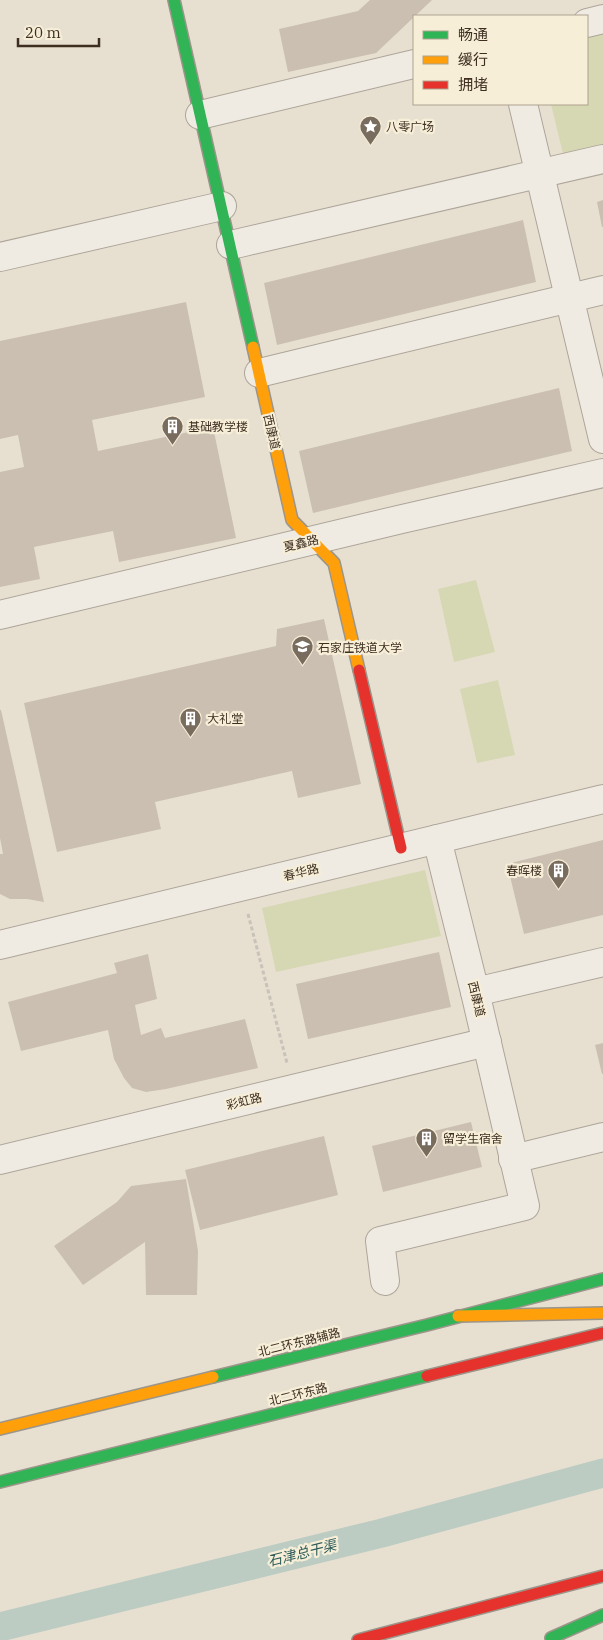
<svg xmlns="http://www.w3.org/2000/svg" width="603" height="1640" viewBox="0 0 603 1640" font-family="'IBM Plex Serif','Noto Sans SC',serif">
<rect width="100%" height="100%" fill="#e7e0d1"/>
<g fill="#d6d7b3">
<polygon points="603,33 603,148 564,158 551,104 587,104 587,37"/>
<polygon points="476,580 495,652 454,662 438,589"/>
<polygon points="498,680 515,755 477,763 460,689"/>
<polygon points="425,870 441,936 276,972 262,908"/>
</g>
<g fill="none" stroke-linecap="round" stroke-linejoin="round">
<polyline stroke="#bcccc2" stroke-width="29" points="0,1627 382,1533 603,1473"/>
</g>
<g fill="#cbbfb2">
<polygon points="370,0 432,0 376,53 288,72 279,29 358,11"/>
<polygon points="603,200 603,227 602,227 597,202"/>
<polygon points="523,220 536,282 277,345 264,283"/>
<polygon points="186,302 205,397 92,420 98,451 213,427 236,538 119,562 113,531 34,547 40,579 0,587 0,472 24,467 18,435 0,439 0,341"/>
<polygon points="559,388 572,451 313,513 299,451"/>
<polygon points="324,619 361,784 298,798 292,771 155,802 161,829 57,852 24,703 276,646 277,629"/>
<polygon points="0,710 1,710 44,902 27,899 10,899 0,894 0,854 3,854 0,838"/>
<polygon points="603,840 603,915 524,934 507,864"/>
<polygon points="439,952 451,1007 308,1039 296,984"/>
<polygon points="148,954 157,999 135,1005 141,1035 161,1028 165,1038 245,1019 258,1068 166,1089 146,1092 132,1088 124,1078 114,1059 108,1030 21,1051 8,1002 117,973 114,963"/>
<polygon points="603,1043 603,1074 602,1074 595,1045"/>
<polygon points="471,1122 482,1167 383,1192 372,1146"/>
<polygon points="324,1136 338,1195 200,1230 185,1170"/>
<polygon points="186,1179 198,1251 197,1295 146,1295 145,1242 83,1285 54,1246 117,1202 131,1186"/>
</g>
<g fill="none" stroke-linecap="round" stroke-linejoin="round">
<defs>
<g id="street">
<polyline points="587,23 603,19"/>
<polyline points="523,104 603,439"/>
<polyline points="200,115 414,64"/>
<polyline points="231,245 603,159"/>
<polyline points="0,257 222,206"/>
<polyline points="259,373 603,290"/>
<polyline points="0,615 402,519 603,473"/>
<polyline points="0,945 603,799"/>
<polyline points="475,992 603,962"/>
<polyline points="513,1159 603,1137"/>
<polyline points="0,1160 487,1042"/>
<polyline points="385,1281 380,1241 525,1206 475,992 437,839"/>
</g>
<g id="fast">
<polyline points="174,0 253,347"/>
<polyline points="213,1377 427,1325 603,1279"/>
<polyline points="0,1482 427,1376"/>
<polyline points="551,1638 603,1615"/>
</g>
<g id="slow">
<polyline points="253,347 292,520 334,563 359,670"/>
<polyline points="458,1316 603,1313"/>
<polyline points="0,1429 213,1377"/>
</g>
<g id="jam">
<polyline points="359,670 401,848"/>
<polyline points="427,1376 603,1333"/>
<polyline points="358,1640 603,1576"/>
</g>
</defs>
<use href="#street" stroke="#ada599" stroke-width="30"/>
<use href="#fast" stroke="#9c958a" stroke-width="14"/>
<use href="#slow" stroke="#9c958a" stroke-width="14"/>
<use href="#jam" stroke="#9c958a" stroke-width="14"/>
<polyline stroke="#c8c2b9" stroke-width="3" stroke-dasharray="4 2.5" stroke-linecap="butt" points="248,914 287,1063"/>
<use href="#street" stroke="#efebe3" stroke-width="28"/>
<use href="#fast" stroke="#30b455" stroke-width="11"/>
<use href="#slow" stroke="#ff9f0a" stroke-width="11"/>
<use href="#jam" stroke="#e5322d" stroke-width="11"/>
</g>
<defs>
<symbol id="sight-pin" viewBox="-11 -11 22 30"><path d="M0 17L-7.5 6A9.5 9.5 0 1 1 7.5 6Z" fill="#786c5e" stroke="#f7eed8"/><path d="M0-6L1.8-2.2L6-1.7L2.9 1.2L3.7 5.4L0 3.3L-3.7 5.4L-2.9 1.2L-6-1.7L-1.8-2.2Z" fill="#fff"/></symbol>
<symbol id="building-pin" viewBox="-11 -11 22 30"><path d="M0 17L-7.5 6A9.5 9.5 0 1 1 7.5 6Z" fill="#786c5e" stroke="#f7eed8"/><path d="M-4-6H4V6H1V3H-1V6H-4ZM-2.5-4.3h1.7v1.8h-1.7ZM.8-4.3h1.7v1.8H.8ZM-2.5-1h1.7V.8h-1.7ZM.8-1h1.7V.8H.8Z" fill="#fff"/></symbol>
<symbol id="university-pin" viewBox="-11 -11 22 30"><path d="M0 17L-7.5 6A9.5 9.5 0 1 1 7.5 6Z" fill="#786c5e" stroke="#f7eed8"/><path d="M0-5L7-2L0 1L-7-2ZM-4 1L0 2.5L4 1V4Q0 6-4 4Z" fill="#fff"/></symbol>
</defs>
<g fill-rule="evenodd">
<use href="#sight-pin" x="358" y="114" width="25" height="34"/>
<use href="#building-pin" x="160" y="414" width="25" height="34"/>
<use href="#university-pin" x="290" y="634" width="25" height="34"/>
<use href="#building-pin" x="178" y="706" width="25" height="34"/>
<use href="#building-pin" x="546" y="858" width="25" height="34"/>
<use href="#building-pin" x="414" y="1126" width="25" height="34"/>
</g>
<g text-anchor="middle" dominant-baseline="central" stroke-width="4.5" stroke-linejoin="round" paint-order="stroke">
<g font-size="12" fill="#3d2e20" stroke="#f7eed8" text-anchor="start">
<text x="386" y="126">八零广场</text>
<text x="188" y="426">基础教学楼</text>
<text x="318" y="647">石家庄铁道大学</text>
<text x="207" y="718">大礼堂</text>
<text x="542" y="870" text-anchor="end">春晖楼</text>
<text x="443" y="1138">留学生宿舍</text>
</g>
<g font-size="12" fill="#3d2e20" stroke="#f7eed8">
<text transform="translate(272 432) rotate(77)">西康道</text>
<text transform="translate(301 543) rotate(-13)">夏鑫路</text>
<text transform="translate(301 872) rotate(-14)">春华路</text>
<text transform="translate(477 999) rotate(76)">西康道</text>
<text transform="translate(244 1101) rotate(-14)">彩虹路</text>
<text transform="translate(299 1342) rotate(-14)">北二环东路辅路</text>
<text transform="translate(298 1394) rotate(-14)">北二环东路</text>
</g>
<g font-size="14" font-style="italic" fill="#2f5d5a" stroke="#f7eed8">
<text transform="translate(302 1553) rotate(-14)">石津总干渠</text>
</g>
</g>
<rect x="413" y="15" width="175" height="90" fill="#f7eed8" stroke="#ada18e"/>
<rect x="423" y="31" width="25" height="8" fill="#30b455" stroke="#ada18e"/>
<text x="458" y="40" font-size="15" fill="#3d2e20">畅通</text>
<rect x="423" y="56" width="25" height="8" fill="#ff9f0a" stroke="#ada18e"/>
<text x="458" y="65" font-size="15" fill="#3d2e20">缓行</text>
<rect x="423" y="81" width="25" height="8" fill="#e5322d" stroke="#ada18e"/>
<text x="458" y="90" font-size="15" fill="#3d2e20">拥堵</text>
<path d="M18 38v8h81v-8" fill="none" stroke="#3d2e20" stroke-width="2.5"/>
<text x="25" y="38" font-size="15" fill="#3d2e20" stroke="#f7eed8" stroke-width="4" paint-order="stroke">20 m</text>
</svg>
